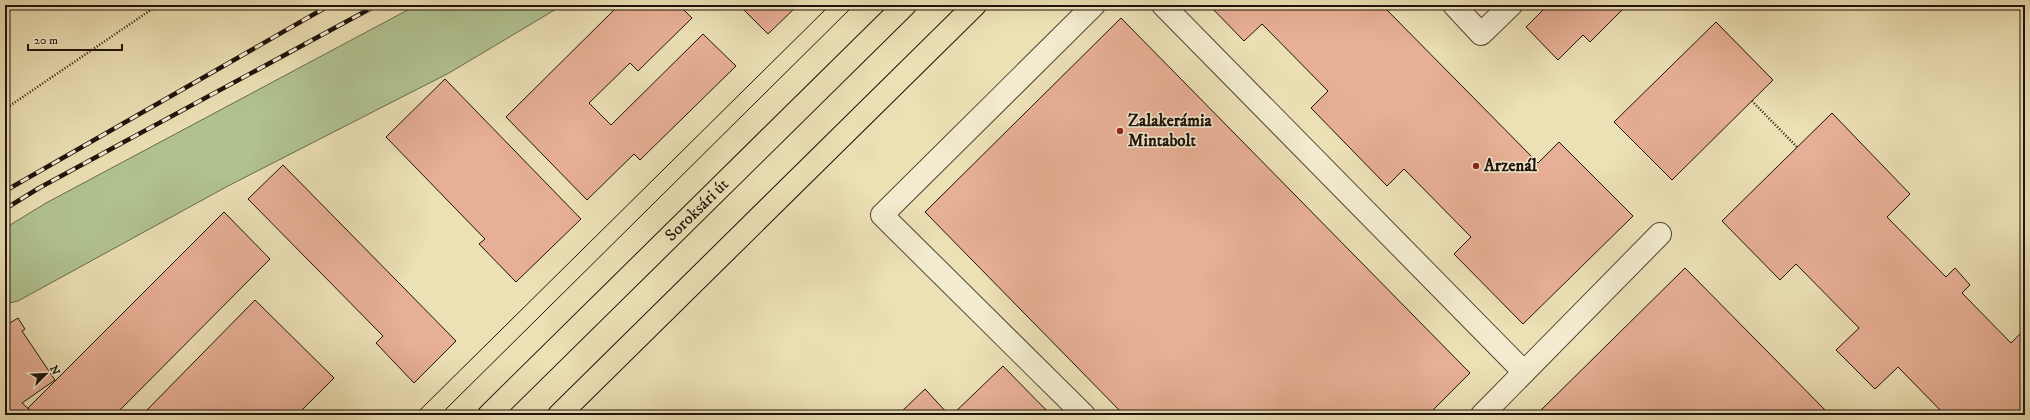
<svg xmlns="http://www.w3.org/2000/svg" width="2030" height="420" viewBox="0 0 2030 420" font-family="'IM FELL DW Pica',serif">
<rect width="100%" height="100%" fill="#ece0b5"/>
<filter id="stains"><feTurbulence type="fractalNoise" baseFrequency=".005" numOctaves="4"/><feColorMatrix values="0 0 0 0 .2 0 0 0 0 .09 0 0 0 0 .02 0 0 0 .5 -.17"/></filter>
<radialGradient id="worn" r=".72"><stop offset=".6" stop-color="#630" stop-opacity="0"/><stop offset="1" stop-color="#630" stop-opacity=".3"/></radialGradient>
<polygon fill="#b2c392" stroke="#686b4e" points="417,5 563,5 449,73 228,186 18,301 5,304 5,228 46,203"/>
<g fill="#e7af95" stroke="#1e130b">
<polygon points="619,5 679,5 692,18 638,71 630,63 589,103 611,125 703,34 736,66 640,160 634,154 587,200 506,117"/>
<polygon points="739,5 798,5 768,34"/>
<polygon points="1209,5 1382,5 1538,163 1559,142 1633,216 1523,324 1454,254 1471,237 1404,169 1387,186 1311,108 1328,91 1262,24 1244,41"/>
<polygon points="1548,5 1627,5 1590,42 1583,35 1558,60 1526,27"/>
<polygon points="1121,18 1470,373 1428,415 1124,415 925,212"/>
<polygon points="1716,22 1773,80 1672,180 1614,122"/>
<polygon points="445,79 581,219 516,282 479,244 485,239 386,137"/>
<polygon points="1832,113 1910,194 1887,217 1946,277 1955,268 1970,285 1962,293 2011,343 2025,329 2025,415 1945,415 1898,367 1875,389 1836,350 1859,328 1796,264 1780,280 1722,221"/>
<polygon points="283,165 456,341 414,383 376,343 383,336 248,199"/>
<polygon points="224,212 270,259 115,415 35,415 28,408"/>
<polygon points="1685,268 1830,415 1536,415"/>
<polygon points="255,300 334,378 297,415 142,415"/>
<polygon points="18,318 25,329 22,331 55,380 22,403 35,415 5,415 5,326"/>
<polygon points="1003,366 1051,415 952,415"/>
<polygon points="925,389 949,415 898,415"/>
</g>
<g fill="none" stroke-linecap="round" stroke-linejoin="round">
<defs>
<g id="minor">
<polyline points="1163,5 1524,372"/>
<polyline points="1454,5 1481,34 1511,5"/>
<polyline points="1084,415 882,215 1094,5"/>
<polyline points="1482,415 1660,234"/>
</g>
<g id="major">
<path id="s1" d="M 489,415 L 905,5"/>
<polyline points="559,415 975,5"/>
</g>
</defs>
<use href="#minor" stroke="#524636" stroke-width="24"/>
<use href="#major" stroke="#1e130b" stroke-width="24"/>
<g stroke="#1e130b" stroke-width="2.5" stroke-dasharray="1 2" stroke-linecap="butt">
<polyline points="1752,101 1797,147"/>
<polyline points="5,109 158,5"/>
</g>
<use href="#minor" stroke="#f3ebcf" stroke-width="22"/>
<use href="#major" stroke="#ece0b5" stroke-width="22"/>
<g stroke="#1e130b" stroke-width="1">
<polyline points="415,415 830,5"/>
<polyline points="440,415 854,5"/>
</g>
<defs>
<g id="rail">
<polyline points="5,191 330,5"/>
<polyline points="5,209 39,188 377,5"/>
</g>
</defs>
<use href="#rail" stroke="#1e130b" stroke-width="4.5"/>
<use href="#rail" stroke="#f3ebcf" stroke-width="3" stroke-dasharray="9" stroke-linecap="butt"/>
</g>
<g fill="#8f2418" stroke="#f3ebcf" stroke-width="1.5">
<circle cx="1120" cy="131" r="4"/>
<circle cx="1476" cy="166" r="4"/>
</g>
<g text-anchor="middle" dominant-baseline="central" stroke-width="3" stroke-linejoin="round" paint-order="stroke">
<g font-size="17" font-weight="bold" fill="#1e130b" stroke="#f3ebcf" text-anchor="start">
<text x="1128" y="121">Zalakerámia<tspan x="1128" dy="20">Mintabolt</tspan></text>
<text x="1484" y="166">Arzenál</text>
</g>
<g font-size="17" fill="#1e130b" stroke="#f3ebcf">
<text stroke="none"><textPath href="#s1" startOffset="292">Soroksári út</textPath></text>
</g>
</g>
<rect width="2030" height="420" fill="none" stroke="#ece0b5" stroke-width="20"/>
<rect x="6" y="6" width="2018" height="408" fill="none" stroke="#1e130b" stroke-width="2"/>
<rect x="10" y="10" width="2010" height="400" fill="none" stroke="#1e130b"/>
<g transform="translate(46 374) rotate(66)" stroke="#f3ebcf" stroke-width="3" paint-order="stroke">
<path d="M0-3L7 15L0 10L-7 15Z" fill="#1e130b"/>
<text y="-6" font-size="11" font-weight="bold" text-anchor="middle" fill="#1e130b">N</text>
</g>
<path d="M28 44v6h94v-6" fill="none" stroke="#1e130b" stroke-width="2"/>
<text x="34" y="44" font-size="12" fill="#1e130b" stroke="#f3ebcf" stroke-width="3" paint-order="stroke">20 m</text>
<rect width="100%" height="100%" filter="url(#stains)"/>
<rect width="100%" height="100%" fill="url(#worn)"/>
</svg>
